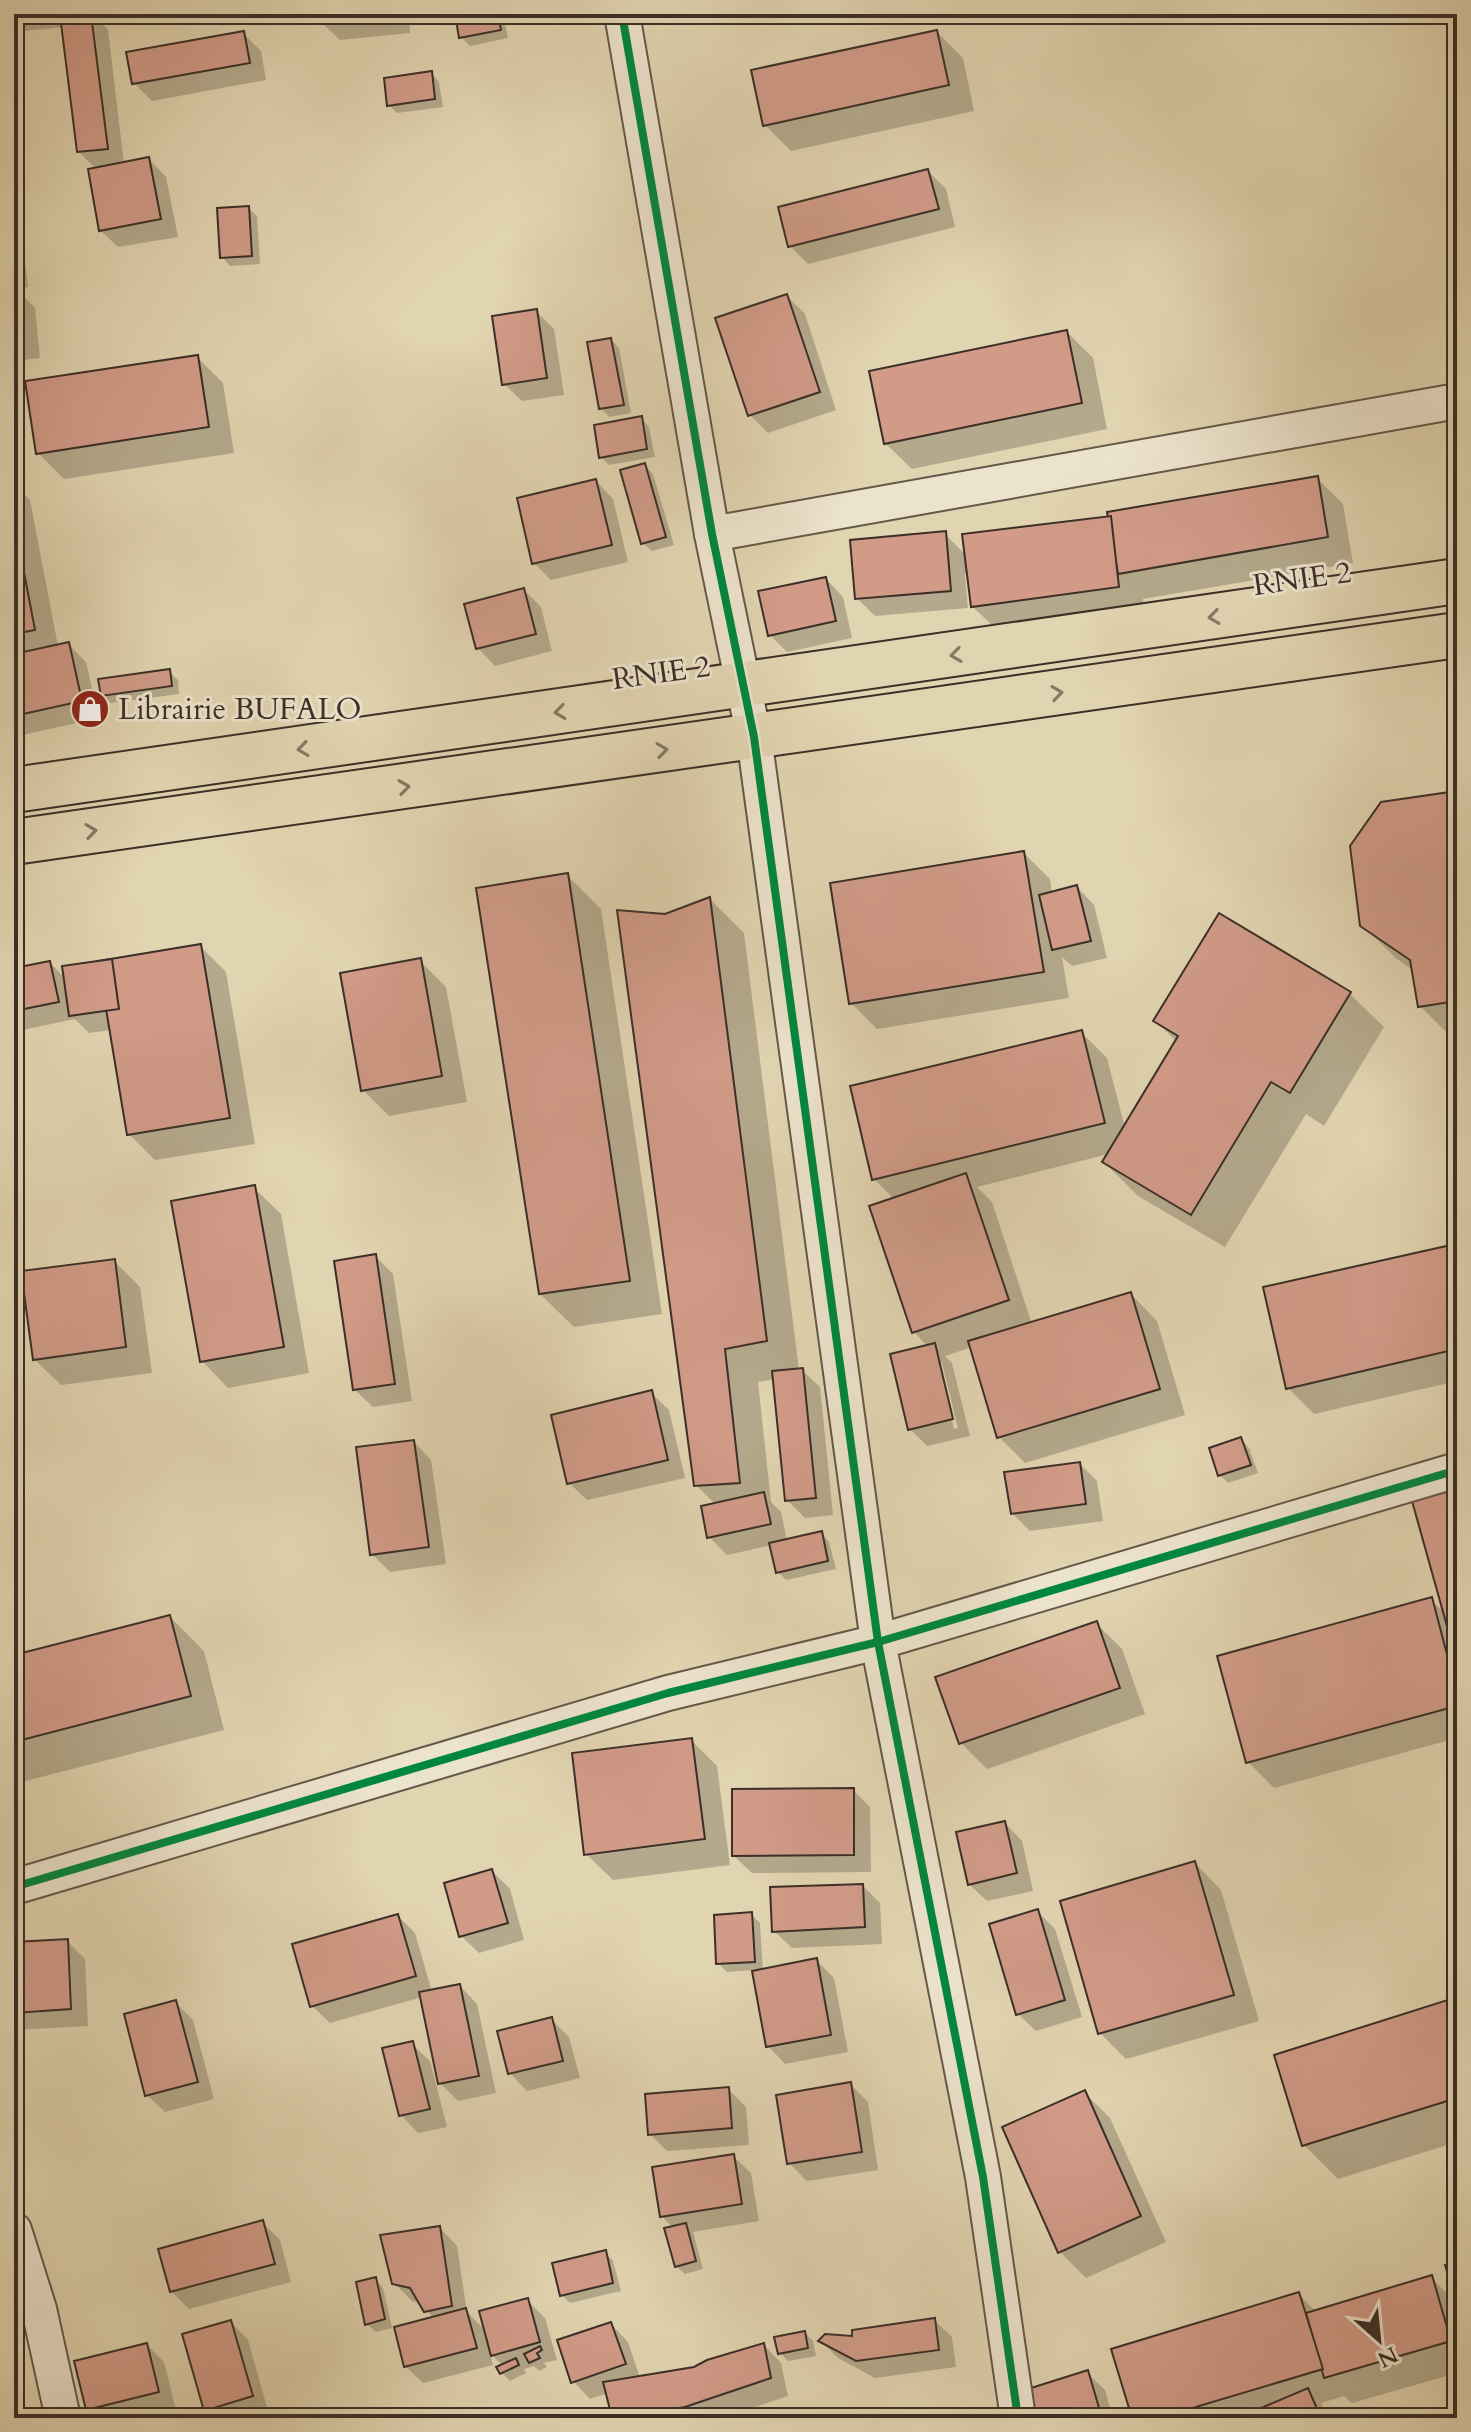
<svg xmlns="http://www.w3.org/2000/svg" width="1471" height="2432" viewBox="0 0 1471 2432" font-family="Cardo,serif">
<rect width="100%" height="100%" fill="#e1d4b0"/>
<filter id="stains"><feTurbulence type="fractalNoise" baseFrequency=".0025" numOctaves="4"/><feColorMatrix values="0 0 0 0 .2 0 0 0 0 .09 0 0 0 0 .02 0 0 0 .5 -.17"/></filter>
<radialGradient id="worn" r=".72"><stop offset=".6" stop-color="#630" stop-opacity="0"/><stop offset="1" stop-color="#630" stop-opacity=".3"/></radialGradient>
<g fill="#0003" fill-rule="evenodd">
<polygon points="14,14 94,14 108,30 124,164 149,159 166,177 178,237 118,247 100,230 96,169 79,152 64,27 14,32"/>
<polygon points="214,14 253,14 254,17 223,26"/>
<polygon points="322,14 409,14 410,33 340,40 322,23"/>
<polygon points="457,14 503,14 508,38 470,46 461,37"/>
<polygon points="937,32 963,58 974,111 791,151 765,125"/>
<polygon points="243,33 261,51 266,80 152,101 134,83"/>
<polygon points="431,73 439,82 443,107 397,113 389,105"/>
<polygon points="928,171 946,189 955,227 808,264 790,246"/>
<polygon points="14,208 19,213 28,287 16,289 35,308 40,358 14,361"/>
<polygon points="248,208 257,216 260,264 230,266 222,257"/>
<polygon points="787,296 805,314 836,410 768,433 750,415"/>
<polygon points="536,311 554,329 564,395 522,401 504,384"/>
<polygon points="1067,332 1093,358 1107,429 912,469 885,443"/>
<polygon points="611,340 619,348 631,413 609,417 601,408"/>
<polygon points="197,357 223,383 234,453 64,479 38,453"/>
<polygon points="641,418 649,427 655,457 609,465 601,457"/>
<polygon points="644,465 653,474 674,545 652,551 643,543"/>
<polygon points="1317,478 1343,504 1353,563 1143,599 1145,613 999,632 972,606 969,574 965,574 968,608 875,616 857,598 945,534 966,555 1110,518"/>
<polygon points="596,481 613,499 628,562 551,580 534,563"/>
<polygon points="14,484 30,500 58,646 68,644 86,662 99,718 14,737"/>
<polygon points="826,579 843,597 852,638 787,652 770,635"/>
<polygon points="524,590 541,607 552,651 495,666 478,648"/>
<polygon points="169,672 178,680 179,694 111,703 102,695"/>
<polygon points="1457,793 1457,1040 1454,1040 1420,1006 1414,971 1397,959 1362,925"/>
<polygon points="1024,853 1050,879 1052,893 1077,887 1094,905 1107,958 1072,966 1062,957 1069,998 877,1029 851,1003"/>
<polygon points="567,875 601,909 662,1314 574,1327 540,1294"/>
<polygon points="710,899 744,933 799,1370 802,1370 820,1387 833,1515 805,1518 787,1500 775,1379 758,1382 771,1502 781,1512 787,1541 821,1533 829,1542 836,1569 786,1580 778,1572 772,1545 727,1555 709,1537 716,1505 696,1485 665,916"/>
<polygon points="200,946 226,972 255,1144 155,1160 129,1134 111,1030 89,1033 75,1019 18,1031 14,1027 14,970 50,963 66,979"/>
<polygon points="420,961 446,987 467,1102 389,1116 363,1090"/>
<path d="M 1350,994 L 1384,1027 L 1324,1126 L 1306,1114 L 1225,1247 L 1138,1196 L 1104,1162 L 1109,1154 L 977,1187 L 992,1202 L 1032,1324 L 1131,1294 L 1157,1321 L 1185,1415 L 1025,1463 L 999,1437 L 972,1347 L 945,1356 L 952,1363 L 970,1436 L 927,1446 L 910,1429 L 928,1347 L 914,1332 L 894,1199 L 874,1179 L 1081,1032 L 1107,1058 L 1125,1128 L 1177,1042 L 1156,1021 ZM 938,1363 L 942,1363 L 958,1428 L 954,1429 Z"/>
<polygon points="254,1188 281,1214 309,1373 228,1388 202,1361"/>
<polygon points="1450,1247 1457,1253 1457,1381 1314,1414 1288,1388"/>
<polygon points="376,1257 393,1274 412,1401 373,1407 355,1390"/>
<polygon points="114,1261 140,1287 152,1373 61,1385 34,1359"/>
<polygon points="651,1393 669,1410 685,1478 587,1500 569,1483"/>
<polygon points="1241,1439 1249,1448 1258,1473 1228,1483 1220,1475"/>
<polygon points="414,1442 431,1460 446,1564 390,1572 372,1554"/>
<polygon points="1080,1464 1097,1481 1103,1521 1030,1531 1013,1514"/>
<polygon points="1457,1491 1457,1738 1274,1788 1248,1762 1431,1600 1446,1614"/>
<polygon points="170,1617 204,1651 224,1730 14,1784 14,1657"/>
<polygon points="1096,1623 1122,1649 1145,1714 987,1769 961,1743"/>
<polygon points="691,1740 717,1766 730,1865 613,1880 586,1854"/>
<polygon points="853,1790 870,1807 871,1872 752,1873 734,1856"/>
<polygon points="1005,1823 1022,1841 1033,1891 987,1901 969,1884"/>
<polygon points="1195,1863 1221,1890 1259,2021 1126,2059 1100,2033"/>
<polygon points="492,1871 510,1889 524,1940 479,1953 461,1936"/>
<polygon points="863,1886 880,1903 882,1944 792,1948 774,1931"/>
<polygon points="1038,1912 1055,1929 1082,2017 1036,2031 1018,2014"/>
<polygon points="751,1914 760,1923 763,1971 816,1960 834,1978 848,2052 785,2064 768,2046 754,1970 727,1972 718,1963"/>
<polygon points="398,1916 415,1933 432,1992 460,1986 477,2004 496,2093 458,2101 440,2083 422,1997 330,2023 312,2006"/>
<polygon points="67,1941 85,1959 88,2026 14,2030 14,1944"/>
<polygon points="1457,1999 1457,2142 1338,2179 1304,2145"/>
<polygon points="176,2003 193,2020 214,2099 165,2112 147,2095"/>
<polygon points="552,2020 569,2037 580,2078 527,2091 510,2073"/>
<polygon points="412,2044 430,2061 447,2127 418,2133 401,2115"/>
<polygon points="850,2084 868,2102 878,2170 807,2181 789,2163"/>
<polygon points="728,2089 746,2107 749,2145 667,2151 650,2134"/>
<polygon points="1084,2092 1110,2118 1166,2242 1086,2278 1060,2252"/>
<polygon points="733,2156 751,2173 759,2221 693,2232 703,2269 685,2274 676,2266 673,2228 662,2216"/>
<polygon points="262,2222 280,2240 291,2282 189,2309 171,2291"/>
<polygon points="440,2228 457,2246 467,2312 486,2331 527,2300 545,2318 557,2360 544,2363 547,2367 539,2371 534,2366 524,2369 526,2373 510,2381 501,2372 503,2366 490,2353 493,2365 423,2383 405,2366 434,2319 421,2303 412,2301 394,2283"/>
<polygon points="605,2252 613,2261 621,2291 570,2303 562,2295"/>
<polygon points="1431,2278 1457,2303 1457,2373 1352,2403 1344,2396 1321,2403 1330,2418 1134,2418 1299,2294 1316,2312"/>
<polygon points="375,2280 383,2288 392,2328 376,2332 367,2324"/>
<polygon points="934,2320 952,2337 956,2367 875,2378 838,2358 821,2341 855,2338"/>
<polygon points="231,2322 248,2340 269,2414 255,2418 214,2418 206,2410"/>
<polygon points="611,2324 628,2342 640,2378 694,2369 764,2345 781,2363 788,2396 722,2418 614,2418 608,2393 590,2399 573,2381"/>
<polygon points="805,2333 813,2341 816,2356 788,2361 780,2353"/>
<polygon points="147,2345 164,2362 176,2410 142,2418 97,2418 88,2409"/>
<polygon points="1087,2373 1105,2390 1113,2418 1039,2418"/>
</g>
<g fill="#d19b88" stroke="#3b2f28" stroke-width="2">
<polygon points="91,14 108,149 77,152 60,15"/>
<polygon points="320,14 394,14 394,16 321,24"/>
<polygon points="455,14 498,14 501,30 459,38"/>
<polygon points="937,30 949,85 763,126 751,70"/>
<polygon points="244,31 250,63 132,84 126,52"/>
<polygon points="432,71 435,99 387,106 384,78"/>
<polygon points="149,157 161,219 99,231 88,169"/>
<polygon points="928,169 939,209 788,247 778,207"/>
<polygon points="249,206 252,256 220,258 217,208"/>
<polygon points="14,288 18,288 23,341 14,342"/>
<polygon points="787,294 820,392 748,416 715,318"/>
<polygon points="537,309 547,378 502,385 492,316"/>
<polygon points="1067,330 1082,403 884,444 869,371"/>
<polygon points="611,338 624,405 599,409 587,342"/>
<polygon points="198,355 209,427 36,454 25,381"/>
<polygon points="642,416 647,449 599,458 594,425"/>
<polygon points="645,463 666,537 641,544 620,470"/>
<polygon points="1318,476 1328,537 1118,574 1107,512"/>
<polygon points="596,479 612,545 532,564 517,498"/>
<polygon points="1111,516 1119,587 971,607 962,534"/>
<polygon points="14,520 35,630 14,634"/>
<polygon points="946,531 951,591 855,599 850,540"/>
<polygon points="826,577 836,621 768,636 758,591"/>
<polygon points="524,588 536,634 476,649 464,604"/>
<polygon points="69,642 82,701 14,716 14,654"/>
<polygon points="170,669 172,686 101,696 98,679"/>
<polygon points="1457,791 1457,1001 1418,1007 1410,960 1360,926 1350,846 1381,802"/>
<polygon points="1024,851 1044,972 849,1004 830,883"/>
<polygon points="568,873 630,1281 539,1294 476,888"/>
<polygon points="1077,885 1091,941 1052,950 1039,895"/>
<polygon points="710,897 767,1341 725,1349 740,1483 694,1486 617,910 665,914"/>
<polygon points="1219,913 1351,992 1290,1093 1271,1082 1191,1215 1102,1162 1178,1036 1153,1021"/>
<polygon points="201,944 230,1118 127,1135 98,961"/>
<polygon points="421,958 442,1076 361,1091 340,973"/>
<polygon points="112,959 119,1009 69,1016 62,966"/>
<polygon points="50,961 59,1002 14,1011 14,968"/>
<polygon points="1082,1030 1105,1123 872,1180 850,1086"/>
<polygon points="966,1173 1009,1300 912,1333 869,1206"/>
<polygon points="255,1185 284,1347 200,1362 171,1201"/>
<polygon points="1451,1245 1457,1271 1457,1349 1286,1389 1263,1287"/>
<polygon points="376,1254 395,1384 353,1390 334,1261"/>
<polygon points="115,1259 126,1347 33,1360 21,1271"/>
<polygon points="1131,1292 1160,1389 997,1438 968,1341"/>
<polygon points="935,1343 953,1419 908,1430 890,1354"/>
<polygon points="803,1368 816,1498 785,1501 772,1371"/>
<polygon points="652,1390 668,1460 567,1484 551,1415"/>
<polygon points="1241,1437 1251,1465 1218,1476 1209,1448"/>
<polygon points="414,1440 429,1547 370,1555 356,1447"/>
<polygon points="1080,1462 1086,1504 1011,1514 1004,1472"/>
<polygon points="1457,1489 1457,1662 1412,1501"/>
<polygon points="764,1492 771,1524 707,1538 701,1506"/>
<polygon points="822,1531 828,1561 776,1573 769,1543"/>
<polygon points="1432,1597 1457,1693 1457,1706 1246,1763 1217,1656"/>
<polygon points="170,1615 191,1696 14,1742 14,1655"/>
<polygon points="1097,1621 1120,1688 959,1744 935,1677"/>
<polygon points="692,1738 705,1839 584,1855 572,1753"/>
<polygon points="854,1788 854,1855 732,1856 732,1789"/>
<polygon points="1005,1821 1017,1873 968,1885 956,1832"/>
<polygon points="1195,1861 1234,1995 1098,2034 1060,1901"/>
<polygon points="492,1869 508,1923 459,1937 444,1883"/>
<polygon points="863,1884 865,1927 772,1932 770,1887"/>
<polygon points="1038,1909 1065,2000 1016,2015 989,1924"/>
<polygon points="752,1912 755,1962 716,1964 714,1915"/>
<polygon points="398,1914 416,1976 310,2007 292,1944"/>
<polygon points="68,1939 71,2009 14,2013 14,1942"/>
<polygon points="817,1958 831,2035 766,2047 752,1971"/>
<polygon points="460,1984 479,2076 438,2084 419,1992"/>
<polygon points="1457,1997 1457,2098 1302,2146 1274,2055"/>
<polygon points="176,2000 198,2082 145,2096 124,2014"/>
<polygon points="552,2017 563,2061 508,2074 497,2031"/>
<polygon points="413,2041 430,2109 399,2116 382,2048"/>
<polygon points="851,2082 862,2152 787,2164 776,2095"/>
<polygon points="729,2087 732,2128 648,2135 645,2094"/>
<polygon points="1085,2090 1141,2216 1058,2253 1002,2127"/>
<polygon points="734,2154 742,2204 660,2217 652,2167"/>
<polygon points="263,2220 275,2264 170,2292 158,2249"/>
<polygon points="686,2223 696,2261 675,2267 664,2228"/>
<polygon points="440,2226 452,2306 424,2312 410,2288 392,2284 380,2235"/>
<polygon points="606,2250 613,2283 560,2296 552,2263"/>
<polygon points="1457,2262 1457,2305 1445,2265"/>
<polygon points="1432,2275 1451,2341 1324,2378 1306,2313"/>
<polygon points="376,2277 385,2319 365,2325 356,2282"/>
<polygon points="1299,2292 1323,2369 1159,2418 1132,2418 1111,2349"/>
<polygon points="528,2298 540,2342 491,2356 479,2311"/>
<polygon points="466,2308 477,2348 404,2367 394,2327"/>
<polygon points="935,2318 939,2350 856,2361 818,2341 825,2334 852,2336 852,2330"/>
<polygon points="231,2320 253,2396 204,2411 182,2334"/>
<polygon points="611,2322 626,2364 571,2383 557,2340"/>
<polygon points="805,2331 808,2348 778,2354 774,2337"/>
<polygon points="147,2343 159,2392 86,2410 74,2361"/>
<polygon points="764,2343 771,2378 685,2407 612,2418 603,2382 694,2367 707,2360"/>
<polygon points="540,2346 542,2350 537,2353 540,2358 529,2363 524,2354"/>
<polygon points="516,2358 519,2365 500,2374 496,2367"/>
<polygon points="1088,2370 1102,2418 1037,2418 1028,2389"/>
<polygon points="1308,2388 1321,2418 1246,2418 1245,2415"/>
</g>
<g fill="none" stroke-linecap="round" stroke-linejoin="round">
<defs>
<g id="minor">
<polyline points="622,14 712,534 754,737 878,1642 983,2177 1018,2418"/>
<polyline points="712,534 1457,401"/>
<polyline points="14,1887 668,1693 878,1642 1457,1470"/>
<polyline points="14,2230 39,2309 63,2418"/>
</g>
<g id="trunk">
<polyline points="14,790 1457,581"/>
<polyline points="14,842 1457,635"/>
</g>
</defs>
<use href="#minor" stroke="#64584a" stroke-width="38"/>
<use href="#trunk" stroke="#3b2f28" stroke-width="48"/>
<use href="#minor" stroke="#ece3cc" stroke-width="34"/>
<use href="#trunk" stroke="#e1d4b0" stroke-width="44"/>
<defs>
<g id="cycleway">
<polyline points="622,14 712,534 754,737 878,1642 983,2177 1018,2418"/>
<polyline points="14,1887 668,1693 878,1642 1457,1470"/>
</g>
</defs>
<use href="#cycleway" stroke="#ece3cc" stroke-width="13"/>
<use href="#cycleway" stroke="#00873e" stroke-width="8"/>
</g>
<defs><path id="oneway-chevron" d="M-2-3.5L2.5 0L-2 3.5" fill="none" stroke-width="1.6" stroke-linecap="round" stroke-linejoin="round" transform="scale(2)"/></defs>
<g stroke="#867965">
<use href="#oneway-chevron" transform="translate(1214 617) rotate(172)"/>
<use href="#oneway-chevron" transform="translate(956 655) rotate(172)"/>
<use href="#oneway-chevron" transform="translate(1057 693) rotate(-8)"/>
<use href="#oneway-chevron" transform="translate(560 712) rotate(172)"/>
<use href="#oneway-chevron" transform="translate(303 749) rotate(172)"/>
<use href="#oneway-chevron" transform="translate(662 750) rotate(-8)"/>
<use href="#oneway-chevron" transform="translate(404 787) rotate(-8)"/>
<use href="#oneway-chevron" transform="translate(91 831) rotate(-8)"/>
</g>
<defs>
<symbol id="shop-disc" viewBox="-11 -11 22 22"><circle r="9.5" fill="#8f2418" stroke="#ece3cc"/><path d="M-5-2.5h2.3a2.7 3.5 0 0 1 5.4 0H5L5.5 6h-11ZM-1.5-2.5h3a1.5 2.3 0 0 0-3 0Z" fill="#fff"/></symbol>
</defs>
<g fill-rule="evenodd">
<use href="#shop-disc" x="68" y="687" width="44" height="44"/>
</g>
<g text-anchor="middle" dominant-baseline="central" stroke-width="6" stroke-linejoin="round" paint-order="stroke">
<g font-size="30" fill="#3b2f28" stroke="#ece3cc">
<text transform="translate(1302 579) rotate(-8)">RNIE 2</text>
<text transform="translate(661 673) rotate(-8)">RNIE 2</text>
</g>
<g font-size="30" fill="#3b2f28" stroke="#ece3cc" text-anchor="start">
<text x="118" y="709">Librairie BUFALO</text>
</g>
</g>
<rect width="1471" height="2432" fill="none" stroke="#e1d4b0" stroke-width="48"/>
<rect x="16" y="16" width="1439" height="2400" fill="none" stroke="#3b2f28" stroke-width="4"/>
<rect x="24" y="24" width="1423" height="2384" fill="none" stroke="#3b2f28" stroke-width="2"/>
<g transform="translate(1379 2340) rotate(153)" stroke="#ece3cc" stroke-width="6" paint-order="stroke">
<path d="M0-6L14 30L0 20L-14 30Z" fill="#3b2f28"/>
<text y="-12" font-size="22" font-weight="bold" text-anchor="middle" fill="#3b2f28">N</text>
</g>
<rect width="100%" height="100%" filter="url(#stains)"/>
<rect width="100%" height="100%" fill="url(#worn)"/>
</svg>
